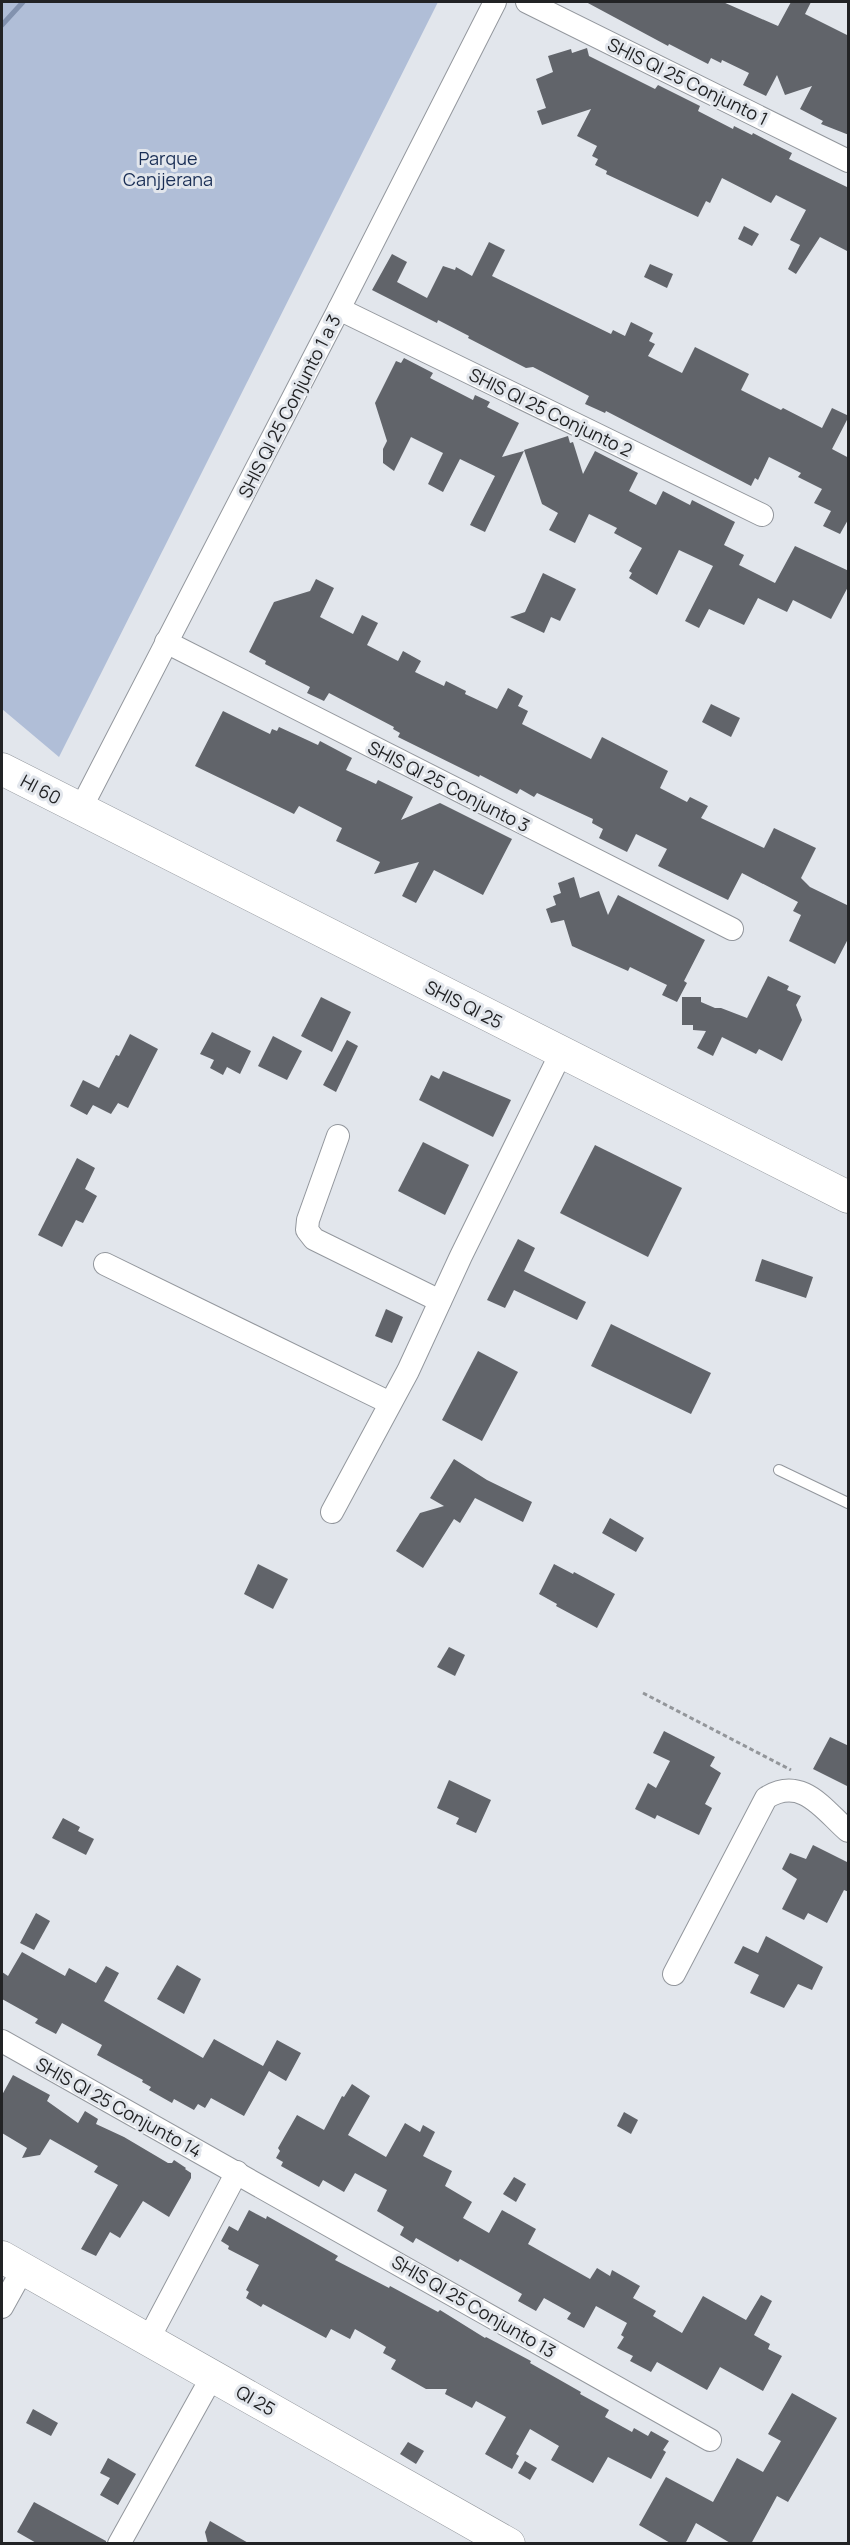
<svg xmlns="http://www.w3.org/2000/svg" width="850" height="2545" viewBox="0 0 850 2545" font-family="Manrope,sans-serif">
<rect width="100%" height="100%" fill="#e2e6ec"/>
<polygon fill="#b0bed7" points="2,2 438,2 59,757 2,709"/>
<g fill="none" stroke-linecap="round" stroke-linejoin="round">
<polyline stroke="#8292ae" stroke-width="5" points="2,25 23,2"/>
</g>
<g fill="#61646a">
<polygon points="586,2 723,2 778,26 791,2 811,2 805,14 849,36 849,135 821,124 823,121 800,109 812,86 785,95 777,75 766,96 743,85 749,73 722,60 721,63 711,58 708,64 669,44 668,46"/>
<polygon points="587,48 589,56 655,89 658,85 700,106 698,111 733,129 734,126 752,135 753,133 780,147 792,153 789,159 849,188 849,252 820,237 796,274 788,269 800,245 790,240 806,210 776,195 771,203 722,178 710,203 706,201 698,217 606,174 607,171 595,165 598,159 592,156 597,146 577,136 591,109 542,125 537,111 546,108 536,79 553,72 548,56 571,49 572,53"/>
<polygon points="744,226 759,234 752,246 738,239"/>
<polygon points="489,242 505,250 492,276 611,334 613,330 625,336 631,322 653,333 649,341 655,344 648,356 682,373 695,347 749,374 741,390 781,410 783,408 822,428 832,408 849,416 832,449 849,458 849,518 840,534 823,526 831,511 814,503 822,489 798,477 801,473 769,457 758,480 755,478 751,486 606,411 605,413 585,404 589,396 533,367 526,368 468,338 469,336 438,320 437,323 372,290 392,254 407,262 397,282 427,298 443,266 455,270 456,267 472,276"/>
<polygon points="650,264 673,274 667,288 644,277"/>
<polygon points="404,358 433,373 430,378 473,400 475,395 490,402 487,407 519,423 502,457 524,451 485,532 470,525 495,476 460,459 443,492 428,484 443,453 411,437 394,471 383,463 383,449 387,441 375,403 396,361 401,363"/>
<polygon points="568,436 570,443 573,442 583,474 595,451 638,473 629,491 656,505 663,491 690,505 692,500 735,522 724,545 744,555 739,565 775,583 795,546 849,571 849,585 831,619 793,600 787,612 758,598 744,625 709,609 699,628 685,621 713,566 679,550 657,595 629,578 632,573 629,571 642,548 614,533 617,528 589,514 575,543 549,530 558,513 542,504 524,450"/>
<polygon points="543,573 576,589 560,621 551,617 544,633 510,617 525,612"/>
<polygon points="316,579 334,588 320,617 353,634 362,615 378,623 367,645 398,661 403,651 421,661 415,672 444,686 446,681 466,691 465,694 497,709 508,688 523,696 518,706 528,711 522,724 591,759 602,737 668,771 660,788 687,802 690,797 708,806 701,818 764,848 774,828 816,848 801,878 810,887 849,906 849,937 835,964 789,941 801,915 793,911 798,902 742,873 728,900 658,866 667,849 636,834 627,852 599,838 603,829 592,823 593,819 537,793 534,797 520,789 517,794 480,775 479,777 398,737 400,733 393,729 394,727 329,693 324,701 307,693 310,687 265,664 266,661 249,652 274,602 310,591"/>
<polygon points="711,704 740,718 731,737 702,722"/>
<polygon points="223,711 270,734 272,729 277,731 279,727 318,745 320,741 352,758 346,770 376,784 378,780 413,797 401,820 440,803 512,839 483,895 434,870 416,903 402,896 419,862 374,874 380,862 336,841 342,828 299,806 294,814 195,766"/>
<polygon points="574,877 580,898 599,891 608,915 618,895 705,940 684,981 687,983 677,1002 662,995 667,985 630,967 628,971 572,946 564,920 551,923 546,909 556,905 553,896 561,893 558,883"/>
<polygon points="768,976 789,986 787,990 801,996 796,1005 802,1020 782,1061 759,1049 756,1054 722,1037 713,1056 697,1048 706,1031 693,1030 693,1025 682,1025 682,997 701,997 701,1002 715,1008 721,1008 747,1018"/>
<polygon points="321,997 351,1012 332,1052 301,1036"/>
<polygon points="212,1032 251,1051 240,1074 227,1067 223,1075 210,1068 214,1060 200,1054"/>
<polygon points="130,1034 158,1049 128,1108 118,1103 111,1114 93,1105 87,1115 70,1106 83,1080 99,1088 116,1055 119,1056"/>
<polygon points="273,1036 302,1051 287,1080 258,1066"/>
<polygon points="347,1040 358,1046 336,1092 323,1085"/>
<polygon points="443,1071 511,1100 493,1137 419,1100 431,1075 439,1079"/>
<polygon points="423,1142 469,1165 445,1215 398,1191"/>
<polygon points="595,1145 682,1188 648,1257 560,1213"/>
<polygon points="77,1158 95,1168 85,1189 97,1196 83,1223 76,1220 62,1247 38,1235"/>
<polygon points="518,1239 535,1248 524,1271 586,1302 577,1320 514,1290 505,1308 487,1300"/>
<polygon points="762,1259 813,1277 806,1298 755,1281"/>
<polygon points="386,1309 403,1317 392,1343 375,1336"/>
<polygon points="611,1324 711,1373 691,1414 591,1366"/>
<polygon points="478,1351 518,1372 482,1441 442,1420"/>
<polygon points="454,1459 487,1480 532,1502 523,1522 475,1498 460,1523 454,1519 423,1568 396,1551 420,1513 444,1506 430,1498"/>
<polygon points="610,1518 644,1538 636,1552 602,1533"/>
<polygon points="258,1564 288,1579 273,1609 244,1594"/>
<polygon points="554,1564 573,1574 574,1572 615,1594 597,1628 556,1606 557,1604 539,1594"/>
<polygon points="449,1647 465,1655 455,1676 437,1667"/>
<polygon points="664,1731 715,1757 710,1766 721,1773 705,1804 712,1808 699,1835 657,1815 655,1819 635,1809 648,1783 656,1788 670,1761 653,1753"/>
<polygon points="830,1737 849,1746 849,1787 813,1769"/>
<polygon points="449,1780 491,1800 476,1833 456,1824 459,1818 437,1808"/>
<polygon points="63,1818 80,1827 78,1831 94,1839 86,1855 52,1838"/>
<polygon points="813,1845 849,1863 849,1892 844,1890 827,1923 808,1913 804,1920 782,1909 797,1879 782,1869 790,1853 806,1859"/>
<polygon points="36,1913 50,1921 34,1950 20,1943"/>
<polygon points="766,1936 823,1967 812,1990 798,1984 784,2008 750,1993 759,1975 734,1963 743,1946 758,1953"/>
<polygon points="22,1952 65,1976 69,1968 96,1983 106,1966 119,1973 104,2001 203,2058 214,2039 263,2066 277,2040 301,2053 286,2081 269,2071 244,2116 211,2098 205,2108 198,2104 194,2110 174,2099 172,2103 149,2090 151,2087 142,2082 143,2080 97,2055 102,2045 62,2023 56,2034 35,2023 38,2019 2,1999 2,1972 8,1976"/>
<polygon points="177,1965 201,1979 184,2014 157,1999"/>
<polygon points="13,2075 50,2095 47,2101 78,2123 85,2111 98,2119 96,2124 124,2137 168,2163 172,2163 174,2160 186,2168 185,2169 191,2173 191,2178 169,2217 143,2201 120,2238 110,2232 96,2256 81,2249 118,2185 94,2172 98,2166 50,2139 40,2155 22,2158 27,2148 2,2133 2,2095"/>
<polygon points="352,2084 370,2096 348,2135 386,2157 405,2123 420,2132 423,2125 435,2132 423,2156 452,2171 445,2186 472,2202 463,2218 489,2233 502,2210 536,2229 528,2244 590,2279 597,2268 610,2276 612,2270 640,2286 633,2298 656,2311 653,2316 682,2333 703,2296 746,2320 761,2295 772,2301 754,2335 770,2344 768,2349 782,2356 763,2391 720,2367 707,2390 657,2362 651,2372 630,2361 633,2356 617,2348 624,2337 621,2335 627,2323 596,2306 584,2328 567,2319 571,2313 544,2298 536,2311 518,2301 522,2294 460,2259 458,2262 416,2238 413,2243 400,2235 404,2227 377,2211 387,2190 355,2173 344,2192 323,2180 319,2187 281,2166 283,2162 276,2158 280,2151 278,2148 297,2115 324,2130 342,2096 344,2097"/>
<polygon points="624,2112 638,2120 631,2134 617,2126"/>
<polygon points="514,2177 526,2184 516,2202 503,2194"/>
<polygon points="249,2210 266,2219 267,2216 315,2243 338,2256 335,2260 389,2288 390,2286 438,2312 440,2310 485,2338 486,2337 531,2361 530,2363 581,2392 580,2394 609,2410 605,2417 632,2432 634,2428 648,2436 651,2431 669,2441 663,2450 666,2452 651,2479 608,2457 593,2483 551,2460 559,2446 530,2429 516,2454 519,2456 512,2469 485,2454 506,2417 476,2401 472,2408 445,2394 447,2389 426,2389 391,2369 396,2360 383,2353 386,2347 355,2329 350,2339 331,2329 326,2338 263,2304 261,2307 246,2298 249,2292 246,2290 259,2265 228,2249 229,2246 221,2241 229,2226 238,2231"/>
<polygon points="792,2393 837,2418 788,2502 777,2496 751,2544 732,2544 696,2523 685,2544 672,2544 639,2525 666,2477 713,2502 737,2458 763,2472 781,2441 768,2434"/>
<polygon points="33,2409 58,2423 51,2436 26,2423"/>
<polygon points="408,2442 424,2451 416,2464 400,2454"/>
<polygon points="108,2458 136,2474 118,2505 100,2495 110,2478 100,2473"/>
<polygon points="525,2461 537,2468 530,2480 518,2473"/>
<polygon points="34,2502 106,2541 106,2544 38,2544 17,2532"/>
<polygon points="210,2521 250,2544 208,2544 205,2532"/>
</g>
<g fill="none" stroke-linecap="round" stroke-linejoin="round">
<defs>
<polyline id="lane" points="779,1470 848,1503"/>
<g id="street">
<polyline points="527,2 848,161"/>
<polyline points="339,309 762,515"/>
<polyline points="166,642 732,929"/>
<polyline points="80,810 339,309 495,2"/>
<polyline points="338,1136 308,1220 307,1230 314,1239 440,1301"/>
<polyline points="105,1264 390,1403"/>
<polyline points="332,1512 408,1371 461,1256 561,1053"/>
<path d="M 674,1974 L 766,1798 C 802,1775 824,1810 848,1831"/>
<polyline points="2,2041 710,2440"/>
<polyline points="2,2307 23,2269"/>
<polyline points="148,2340 237,2172"/>
<polyline points="119,2544 213,2375"/>
</g>
<g id="secondary">
<polyline points="2,769 848,1197"/>
<polyline points="2,2257 509,2544"/>
</g>
</defs>
<use href="#lane" stroke="#93979d" stroke-width="12"/>
<use href="#street" stroke="#93979d" stroke-width="24"/>
<use href="#secondary" stroke="#93979d" stroke-width="33"/>
<polyline stroke="#93969a" stroke-width="3" stroke-dasharray="4.5 3" stroke-linecap="butt" points="643,1693 791,1770"/>
<use href="#lane" stroke="#fff" stroke-width="10"/>
<use href="#street" stroke="#fff" stroke-width="22"/>
<use href="#secondary" stroke="#fff" stroke-width="32"/>
</g>
<g text-anchor="middle" dominant-baseline="central" stroke-width="6" stroke-linejoin="round" paint-order="stroke">
<g font-size="18" fill="#222325" stroke="#e2e6ec">
<text transform="translate(688 81) rotate(26)">SHIS QI 25 Conjunto 1</text>
<text transform="translate(289 406) rotate(-63)">SHIS QI 25 Conjunto 1 a 3</text>
<text transform="translate(551 412) rotate(26)">SHIS QI 25 Conjunto 2</text>
<text transform="translate(449 786) rotate(27)">SHIS QI 25 Conjunto 3</text>
<text transform="translate(41 789) rotate(28)">HI 60</text>
<text transform="translate(464 1004) rotate(27)">SHIS QI 25</text>
<text transform="translate(119 2107) rotate(29)">SHIS QI 25 Conjunto 14</text>
<text transform="translate(474 2306) rotate(30)">SHIS QI 25 Conjunto 13</text>
<text transform="translate(256 2400) rotate(30)">QI 25</text>
</g>
<g font-size="18" fill="#192e55" stroke="#e2e6ec">
<text x="168" y="158">Parque<tspan x="168" dy="21">Canjjerana</tspan></text>
</g>
</g>
<rect width="850" height="2545" fill="none" stroke="#222325" stroke-width="6"/>
</svg>
